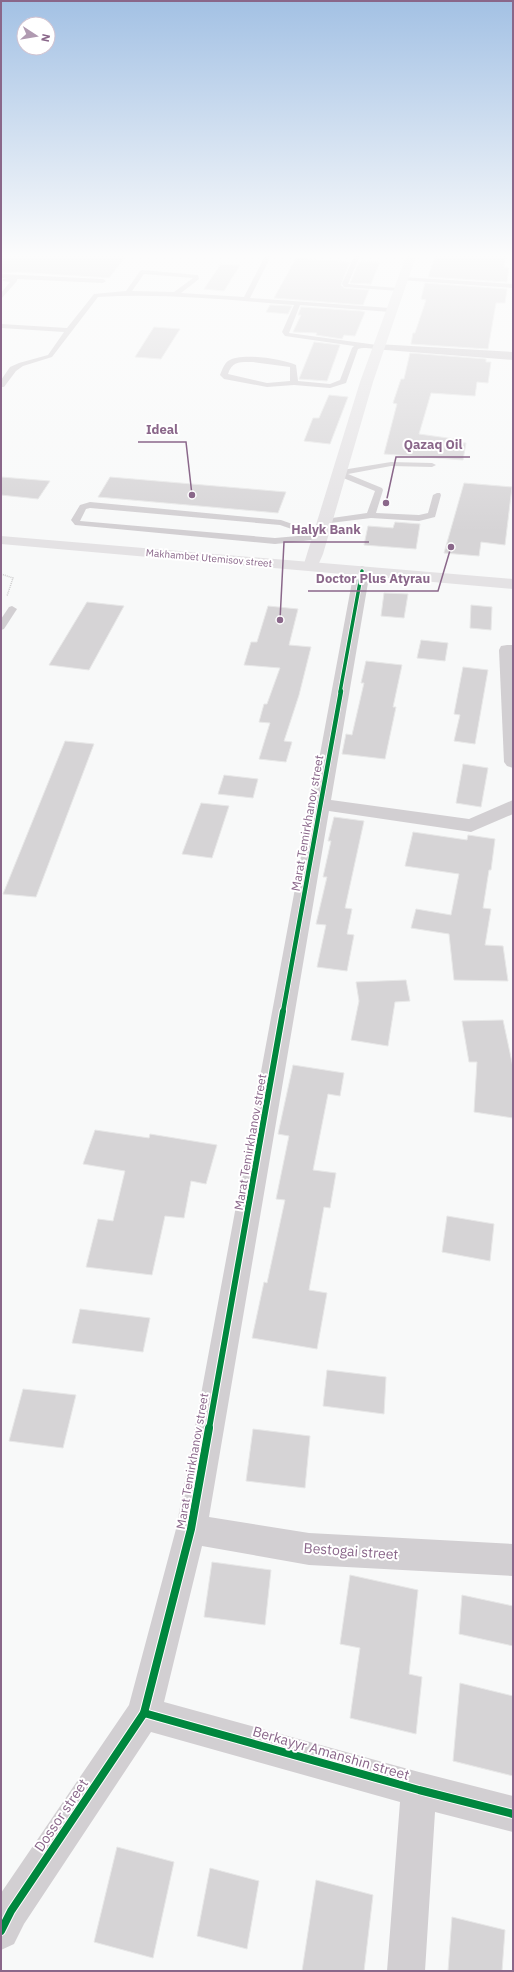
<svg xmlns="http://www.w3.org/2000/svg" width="514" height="1972" viewBox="0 0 514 1972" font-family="'IBM Plex Sans',sans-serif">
<rect width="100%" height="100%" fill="#f8f9f9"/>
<g fill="#d6d4d6" stroke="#e8e8e8">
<polygon points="1,256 126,256 109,278 17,272 1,273"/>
<polygon points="435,256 506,256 504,267 509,268 507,282 428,277"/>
<polygon points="296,258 350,262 341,285 344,288 369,290 363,305 274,298"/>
<polygon points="362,261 380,262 371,284 350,283 359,262"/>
<polygon points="221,264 240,265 224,291 204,289"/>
<polygon points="425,283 507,289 505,303 496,303 488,349 411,344 413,333 415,333 426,300 421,299"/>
<polygon points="270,305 292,306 288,314 266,312"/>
<polygon points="301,307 361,311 365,312 355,336 344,335 342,339 316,335 317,333 293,332 301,315 298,315"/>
<polygon points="154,327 180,329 161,359 135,357"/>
<polygon points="314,342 340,345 327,381 299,379"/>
<polygon points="410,353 486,359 486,362 491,362 488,383 477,382 475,396 431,393 419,434 455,439 455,442 466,443 463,460 384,454 397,404 393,403 401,379 404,379"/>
<polygon points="329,395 348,397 330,444 304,441 313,418 319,418"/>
<polygon points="1,477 50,481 38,499 1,495"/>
<polygon points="110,477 286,492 278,513 98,497"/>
<polygon points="464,483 512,487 505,545 481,542 479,556 444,553"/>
<polygon points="395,522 420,524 416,549 364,545 368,526 393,528"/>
<polygon points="384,593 408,594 404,618 381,616"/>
<polygon points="87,602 124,606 89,670 49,665"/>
<polygon points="471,605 492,607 491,630 470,628"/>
<polygon points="268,606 298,609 289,645 311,647 299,695 284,741 292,742 286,762 259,759 270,723 259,722 264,704 267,704 280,668 244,665 251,642 257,642"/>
<polygon points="421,640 448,643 445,661 417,658"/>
<polygon points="366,661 402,665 393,707 396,707 385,759 342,754 346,734 352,735 364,683 361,683"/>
<polygon points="463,667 488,670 475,744 454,741 460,715 454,714"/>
<polygon points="65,741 94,744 36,897 3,894"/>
<polygon points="463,764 488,768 481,807 456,803"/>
<polygon points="224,775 258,779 253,798 218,794"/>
<polygon points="201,803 229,806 212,858 182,854"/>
<polygon points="334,817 364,821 345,908 352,909 347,934 354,935 347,971 317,967 326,925 316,924 327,877 323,877 331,841 328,841"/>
<polygon points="413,832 467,840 468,835 495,839 491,870 489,870 483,908 491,909 485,945 503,946 508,981 454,980 449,934 411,928 416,909 451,915 459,874 405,866"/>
<polygon points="406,980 410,1001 395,1002 388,1046 351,1040 359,1001 356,982"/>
<polygon points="503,1020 513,1067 513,1118 474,1112 477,1062 469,1062 462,1021"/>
<polygon points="293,1065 344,1073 340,1096 328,1094 313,1170 336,1173 330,1208 324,1207 309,1290 327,1293 317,1349 252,1338 264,1282 267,1283 285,1200 276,1199 289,1136 278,1134"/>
<polygon points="95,1130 149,1138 150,1134 217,1145 206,1184 191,1181 184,1218 165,1216 152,1275 86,1267 98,1219 113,1221 125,1171 83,1164"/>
<polygon points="447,1216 494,1224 490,1261 442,1252"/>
<polygon points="80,1309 150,1318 143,1352 72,1343"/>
<polygon points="327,1370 386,1377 384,1414 323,1406"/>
<polygon points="23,1389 76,1395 63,1448 9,1441"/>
<polygon points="253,1429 310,1436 305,1488 246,1481"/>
<polygon points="212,1562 271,1570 265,1625 204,1617"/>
<polygon points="350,1575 418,1590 409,1674 422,1677 416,1734 350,1718 360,1648 340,1644"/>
<polygon points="462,1595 513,1606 513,1646 459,1634"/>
<polygon points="460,1683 513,1696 513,1776 453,1761"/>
<polygon points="117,1847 174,1862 153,1958 94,1942"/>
<polygon points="210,1868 259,1881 247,1949 197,1936"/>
<polygon points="316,1880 373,1895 364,1971 302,1971"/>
<polygon points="452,1917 505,1930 502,1971 448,1971"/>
</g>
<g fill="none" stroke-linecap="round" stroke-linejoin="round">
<polyline stroke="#cecdce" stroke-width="1.5" stroke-dasharray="1 1" stroke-linecap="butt" points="1,574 13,578 7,596"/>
<g fill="#d2cfd2" fill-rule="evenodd">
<path d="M 265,256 L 271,256 L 250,298 L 390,308 L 393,310 L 390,312 L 300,305 L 289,333 L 377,345 L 380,347 C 374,351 365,346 358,349 L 346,383 L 330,388 L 294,385 L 267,387 L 224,379 L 220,375 C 222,370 224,364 228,361 C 241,352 282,359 296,365 L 298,381 L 330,384 L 340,380 L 352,348 L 354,346 L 285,336 L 282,332 L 294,305 C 229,300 163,293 98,297 L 52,357 L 23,366 L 16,371 L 4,387 L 1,387 L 1,380 L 10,367 L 19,363 L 48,355 L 64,332 L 1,328 L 1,324 L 67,328 L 94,294 L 126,291 L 140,271 L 142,270 L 198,275 L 199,279 L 181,293 L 244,297 ZM 144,274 L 193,278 L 174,292 L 132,291 ZM 253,362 L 290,367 L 290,381 L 267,383 L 228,374 C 232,361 240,362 253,362 Z"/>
<polygon points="354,256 360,256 348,284 397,288 400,290 399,291 344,287 342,284"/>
<polygon points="1,274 103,279 106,281 103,283 17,279 17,281 1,299 1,293 10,282 3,281 3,279 7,278 1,278"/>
<polygon points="402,277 513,284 513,288 400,280 400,278"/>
<polygon points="391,462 432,463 436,465 432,467 391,466 348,474 382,488 383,490 376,513 419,515 428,513 433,495 437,493 440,493 441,495 435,517 419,521 371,518 322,524 322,520 325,519 367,513 375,491 336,475 336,471"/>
<path d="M 90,502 L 281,520 L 326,536 L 322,539 L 275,544 L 75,525 L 71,520 L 80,505 ZM 90,508 L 280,525 L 309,535 L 275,538 L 80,521 L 86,509 Z"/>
<polygon points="12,606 17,609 4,629 1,630 1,619 9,607"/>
</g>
<g fill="#d2cfd2" fill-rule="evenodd">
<polygon points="377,344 513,352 513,360 373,349 371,347"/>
<polygon points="362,566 367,568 370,571 331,800 469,819 513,800 513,814 471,832 329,811 209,1517 309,1533 513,1544 513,1576 309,1565 202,1546 164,1702 419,1772 513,1796 513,1832 435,1812 425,1971 387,1971 400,1802 151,1732 24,1924 14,1944 1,1950 1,1893 129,1705 176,1529 354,571 357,568"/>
<polygon points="507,645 513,645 513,768 507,766 504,762 499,650 501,646"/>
</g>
<polygon fill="#e4e2e4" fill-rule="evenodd" points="406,256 416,256 373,382 323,554 316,570 306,570 303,567 360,382"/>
<polygon fill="#e4e2e4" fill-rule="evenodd" points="1,536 513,579 513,589 1,544"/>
<defs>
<polyline id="cycleway-far3" points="340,692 362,571"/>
<polyline id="cycleway-far2" points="283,1012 341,691"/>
<polyline id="cycleway-far1" points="209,1429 283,1011"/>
<g id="cycleway">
<polyline points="144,1713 419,1790 513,1814"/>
<polyline points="1,1931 11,1911 144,1713 191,1529 209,1428"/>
</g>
</defs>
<use href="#cycleway-far3" stroke="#fff" stroke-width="5"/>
<use href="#cycleway-far2" stroke="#fff" stroke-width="6"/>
<use href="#cycleway-far1" stroke="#fff" stroke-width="8"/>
<use href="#cycleway" stroke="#fff" stroke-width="10"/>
<use href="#cycleway-far3" stroke="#00873e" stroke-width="3.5"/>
<use href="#cycleway-far2" stroke="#00873e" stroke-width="4.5"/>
<use href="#cycleway-far1" stroke="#00873e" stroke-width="6"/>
<use href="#cycleway" stroke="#00873e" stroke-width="8"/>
</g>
<linearGradient id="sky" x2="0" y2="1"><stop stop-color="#a3c1e4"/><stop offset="0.48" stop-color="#fcfcfc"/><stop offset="1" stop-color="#fcfcfc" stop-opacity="0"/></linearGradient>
<rect width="514" height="532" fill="url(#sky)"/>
<g text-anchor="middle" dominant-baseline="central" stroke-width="4" stroke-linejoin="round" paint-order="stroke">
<g font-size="10" fill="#8a678a" stroke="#fff">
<text transform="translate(209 558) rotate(5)">Makhambet Utemisov street</text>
</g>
<g font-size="12" fill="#8a678a" stroke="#fff">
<text transform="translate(307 823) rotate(-80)">Marat Temirkhanov street</text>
<text transform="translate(250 1142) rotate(-80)">Marat Temirkhanov street</text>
<text transform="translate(192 1461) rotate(-80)">Marat Temirkhanov street</text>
</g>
<g font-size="14" fill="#8a678a" stroke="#fff">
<text transform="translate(351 1551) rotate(4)">Bestogai street</text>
<text transform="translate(331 1753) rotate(16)">Berkayyr Amanshin street</text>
<text transform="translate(61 1815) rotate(-56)">Dossor street</text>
</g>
</g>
<path fill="none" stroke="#8a678a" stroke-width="1.5" d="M192 495L186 442H138M386 503L396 457H470M280 620L284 542H369M451 547L438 591H308"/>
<g fill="#8a678a" stroke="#fff" stroke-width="1.5">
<circle cx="192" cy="495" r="4"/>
<circle cx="386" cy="503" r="4"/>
<circle cx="280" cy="620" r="4"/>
<circle cx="451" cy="547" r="4"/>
</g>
<g font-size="13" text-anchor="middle" font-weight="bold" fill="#8a678a" stroke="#fff" stroke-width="4" stroke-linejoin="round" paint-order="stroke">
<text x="162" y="434">Ideal</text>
<text x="433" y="449">Qazaq Oil</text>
<text x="326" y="534">Halyk Bank</text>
<text x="373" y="583">Doctor Plus Atyrau</text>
</g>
<rect width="514" height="1972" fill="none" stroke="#8a678a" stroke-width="4"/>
<g transform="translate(36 36) rotate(102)"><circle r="19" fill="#ffffff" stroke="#d0c2d0"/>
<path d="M0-3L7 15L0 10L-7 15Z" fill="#b09ab1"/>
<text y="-6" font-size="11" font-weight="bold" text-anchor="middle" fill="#8a678a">N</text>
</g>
</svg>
